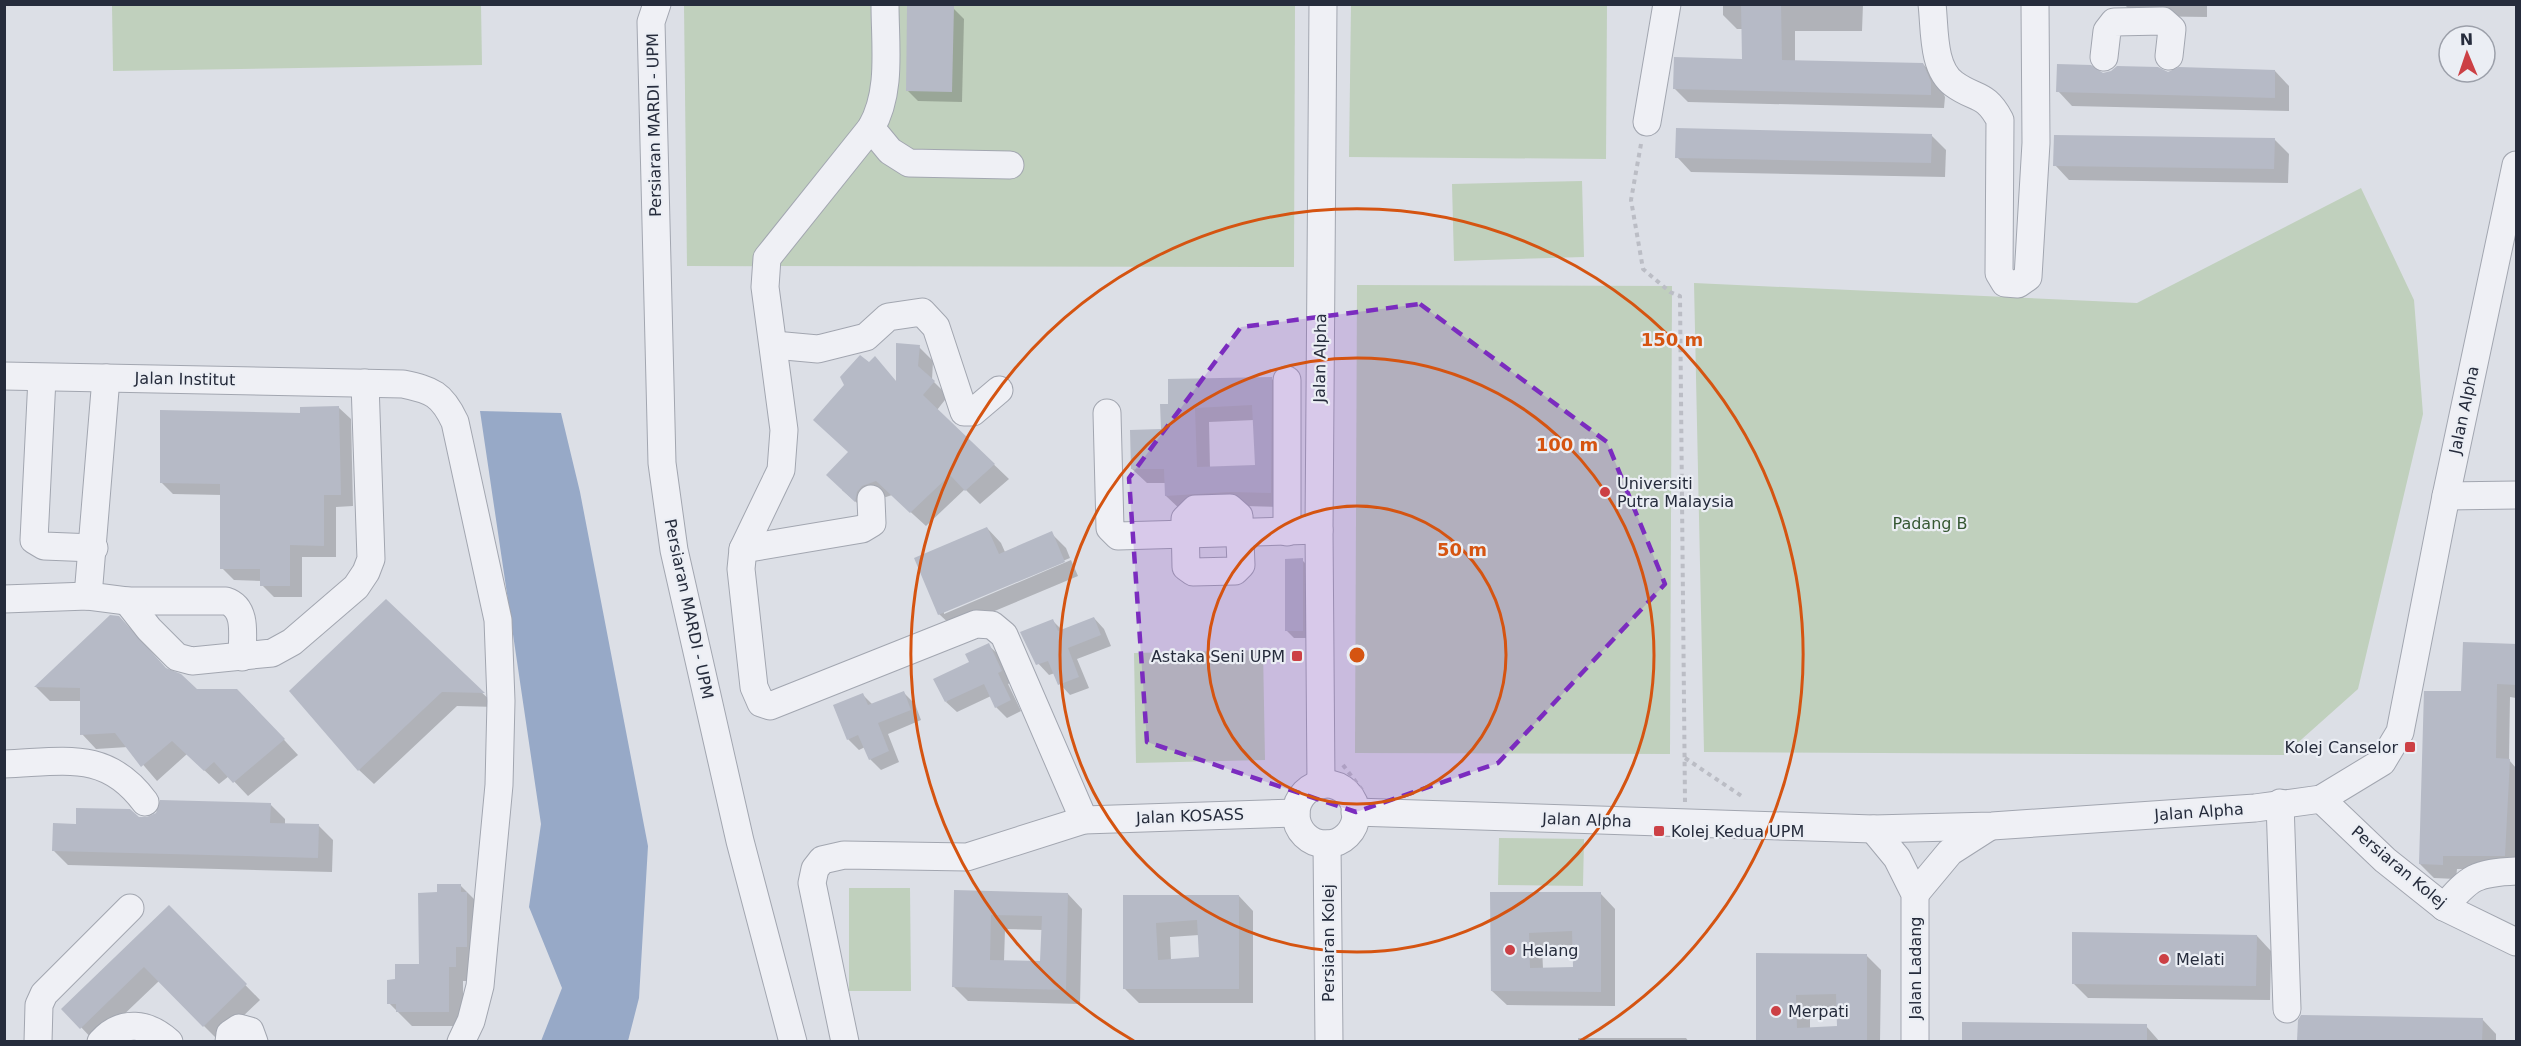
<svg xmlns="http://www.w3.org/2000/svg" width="2521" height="1046" viewBox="0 0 2521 1046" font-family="'DejaVu Sans',sans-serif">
<rect width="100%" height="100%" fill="#dcdfe6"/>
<g fill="#c0d0bd">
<polygon points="112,5 481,5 482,65 113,71"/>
<polygon points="684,5 1295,5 1294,267 687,266"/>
<polygon points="1351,5 1607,5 1606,159 1349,157"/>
<polygon points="1582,181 1584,257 1454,261 1452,184"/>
<polygon points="2361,188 2414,300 2423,414 2358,689 2284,755 1704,752 1694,283 2137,303"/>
<polygon points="1357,285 1672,286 1670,754 1355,753"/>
<polygon points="1263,650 1265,760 1136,763 1134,653"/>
<polygon points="1499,838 1584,839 1583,886 1498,885"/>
<polygon points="849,888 910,888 911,991 849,991"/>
</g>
<polygon fill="#97a9c7" points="480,411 561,413 580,492 648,846 639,998 628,1041 541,1041 562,988 529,907 541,824"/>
<g fill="#0003" fill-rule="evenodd">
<polygon points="1723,4 1863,4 1862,31 1795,31 1795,62 1923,64 1937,79 1945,97 1944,108 1688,102 1674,88 1743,60 1743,29 1737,29 1723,15"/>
<polygon points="2207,4 2207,17 2135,16 2125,5"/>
<polygon points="953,8 964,19 962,102 918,101 907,90"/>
<polygon points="2275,71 2289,86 2289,111 2072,106 2058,91 2102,74"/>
<polygon points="1931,135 1946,150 1945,177 1691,172 1677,157"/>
<polygon points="2274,139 2289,154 2288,183 2069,180 2055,165"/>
<polygon points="919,347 933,361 932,380 948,396 937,410 1009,479 980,504 965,489 926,526 892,495 877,500 870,514 842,490 849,452"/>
<path d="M 1271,378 L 1286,393 L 1285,507 L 1245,506 L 1181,510 L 1166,496 L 1166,483 L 1147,483 L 1132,469 L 1163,431 L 1170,405 ZM 1254,420 L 1256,467 L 1210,468 L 1209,422 Z"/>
<polygon points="338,407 351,419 353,506 336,507 336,557 302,557 302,597 274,597 262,585 262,581 234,580 222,568 222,495 173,494 161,482 302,415"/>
<polygon points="987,528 1001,543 1005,552 1051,533 1066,548 1070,558 944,610 944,614 1071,560 1078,576 954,628 939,614"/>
<polygon points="1302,560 1309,567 1310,638 1294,638 1287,631"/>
<polygon points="386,601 497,707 457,706 374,784 359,770"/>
<polygon points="1094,618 1104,629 1111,646 1077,659 1089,688 1070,695 1060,684 1055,673 1049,675 1036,661 1053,621 1063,631"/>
<polygon points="988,645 999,655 1012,682 1008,684 1021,711 1007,718 996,707 991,696 957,712 946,702 971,663"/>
<polygon points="2516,646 2516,698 2510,697 2509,760 2516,768 2516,869 2457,869 2456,879 2434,878 2420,864 2463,692"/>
<polygon points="168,671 197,691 252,705 298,755 248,796 229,776 219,784 187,754 157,781 128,747 96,749 82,734 81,701 50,701 36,687"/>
<polygon points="904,693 915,704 921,720 888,734 899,762 881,770 870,759 865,747 859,750 848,739 863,695 873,705"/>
<polygon points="270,804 285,819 285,825 319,826 333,840 332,872 68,865 54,851 78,825"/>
<polygon points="461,886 475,900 470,981 463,981 463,1026 412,1026 389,1003 397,981 420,965 439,894"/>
<path d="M 956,892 L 1068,894 L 1082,909 L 1080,1004 L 968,1001 L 954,987 ZM 1005,929 L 1043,930 L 1042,962 L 1004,961 Z"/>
<path d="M 1492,893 L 1601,894 L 1615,909 L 1615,1006 L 1507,1005 L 1492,991 ZM 1574,945 L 1575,968 L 1543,969 L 1542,946 Z"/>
<path d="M 1239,896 L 1253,911 L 1253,1003 L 1139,1003 L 1125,989 L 1124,897 ZM 1199,935 L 1201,959 L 1171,960 L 1170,937 Z"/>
<polygon points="169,907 260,1000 218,1040 159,981 95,1042 64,1009"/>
<polygon points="2257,936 2271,951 2270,1000 2088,998 2073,983"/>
<path d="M 1758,954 L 1866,955 L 1881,970 L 1880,1042 L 1758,1042 ZM 1838,1008 L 1838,1028 L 1810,1029 L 1810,1009 Z"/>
<polygon points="2482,1019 2496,1034 2496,1042 2299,1042 2299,1020"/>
<polygon points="1964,1023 2146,1026 2160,1042 1963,1042"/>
<polygon points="1578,1038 1686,1038 1689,1042 1578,1042"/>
</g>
<g fill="#b6bac6" fill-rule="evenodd">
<polygon points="1741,4 1781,4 1782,60 1923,63 1931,82 1931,95 1673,89 1674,57 1742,59"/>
<polygon points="907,6 954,6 952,92 906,91"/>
<polygon points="2057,64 2091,65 2103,73 2111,71 2117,66 2158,67 2168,72 2179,67 2275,70 2275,98 2056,92"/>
<polygon points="1676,128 1932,134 1931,163 1675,158"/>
<polygon points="2054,135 2275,138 2274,169 2053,166"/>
<polygon points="896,343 920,345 918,366 935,381 923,395 995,464 965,491 950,475 910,513 876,481 862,486 857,492 855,502 826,475 848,452 813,420 844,385 840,377 860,355 869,362 875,356 896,381"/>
<path d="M 1272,377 L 1271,493 L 1230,492 L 1165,496 L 1164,469 L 1131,469 L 1130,430 L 1161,429 L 1160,404 L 1168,404 L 1168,379 ZM 1252,405 L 1255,465 L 1197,467 L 1195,408 Z"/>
<polygon points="339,406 341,495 324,495 324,546 290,545 290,586 260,586 260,569 220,569 220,484 160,483 160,410 300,413 300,407"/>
<polygon points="987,527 999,554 1052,531 1065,562 938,615 914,558"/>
<polygon points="1303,558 1303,631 1285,631 1285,559"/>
<polygon points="386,599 485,693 442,692 358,771 289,691"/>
<polygon points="110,615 119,616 166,668 181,674 197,689 237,689 285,739 233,783 214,762 204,771 172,741 141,767 115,733 80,735 80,688 34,687"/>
<polygon points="1094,617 1101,635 1068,648 1079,677 1058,685 1048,661 1036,665 1020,632 1053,619 1058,631"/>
<polygon points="2463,642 2517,644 2517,685 2497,684 2496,758 2510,759 2505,856 2443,856 2443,865 2419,864 2424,691 2461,691"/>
<polygon points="989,643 1002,671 998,673 1011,700 995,708 984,684 945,702 933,679 969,662 965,654"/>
<polygon points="904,691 911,710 878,723 889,751 869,760 858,735 847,740 833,705 863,693 868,705"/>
<polygon points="160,800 271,803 270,823 319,824 318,858 52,851 53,823 76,824 76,808 130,809 139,817 147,817 156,813"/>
<polygon points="437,884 461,884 461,892 467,892 467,947 456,947 456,967 449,967 449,1012 396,1012 396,1004 387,1004 387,980 395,979 395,964 419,964 418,893 437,892"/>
<path d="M 954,890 L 1068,893 L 1066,990 L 952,987 ZM 991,915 L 1042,916 L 1040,961 L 990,960 Z"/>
<path d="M 1490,892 L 1601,892 L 1601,992 L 1491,991 ZM 1572,931 L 1573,967 L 1530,968 L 1529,933 Z"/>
<path d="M 1123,895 L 1239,895 L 1239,989 L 1123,989 ZM 1197,920 L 1199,957 L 1158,960 L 1156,923 Z"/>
<polygon points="169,905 247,984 203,1027 144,967 80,1029 61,1009"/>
<polygon points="2072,932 2257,935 2256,986 2072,984"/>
<path d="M 1756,953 L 1867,954 L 1867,1041 L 1756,1041 ZM 1836,994 L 1837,1026 L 1797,1028 L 1796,995 Z"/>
<polygon points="2301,1015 2483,1018 2482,1041 2297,1041 2298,1020"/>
<polygon points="1962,1022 2147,1024 2147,1041 1962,1041"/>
</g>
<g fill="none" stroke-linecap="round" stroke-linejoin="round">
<defs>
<g id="minor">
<polyline points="657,4 651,22 662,463 674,550 740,841 793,1042"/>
<path d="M 885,4 C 885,46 892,92 871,128 L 767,258 L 765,287 L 784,430 L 781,470 L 743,549 L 741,569 L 754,687 L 761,703 L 770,706 L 976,624 L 992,625 L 1004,635 L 1084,820"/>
<path d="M 1932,4 C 1935,29 1932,68 1954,84 C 1976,100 1985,92 2000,120 L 1999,273 L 2005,283 L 2018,284 L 2028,277 L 2036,143 L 2035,4"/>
<polyline points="2104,57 2107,31 2114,22 2163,21 2172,29 2169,56"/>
<polyline points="1647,122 1667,4"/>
<polyline points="871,128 890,151 909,163 1010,165"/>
<polyline points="774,345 818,349 866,337 888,317 922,312 936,327 964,412 973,412 999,390"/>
<path d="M 4,376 L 403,384 C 432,390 442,394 455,422 L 498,620 L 501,701 L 499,785 L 480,986 L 471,1021 L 461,1042"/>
<polyline points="42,378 34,540 44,546 94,548"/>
<polyline points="1107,413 1110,528 1118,536 1319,530"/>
<polyline points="2446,496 2516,495"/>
<polygon points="1230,508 1239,516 1241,565 1235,571 1193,572 1186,567 1185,519 1195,509"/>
<polyline points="1287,532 1287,380"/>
<polyline points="743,549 862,529 872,523 871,499"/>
<polyline points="88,596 106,378"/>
<path d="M 4,599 L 88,596 L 127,601 L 226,601 C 248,608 242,637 242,657"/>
<polyline points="127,601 149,629 177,657 192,661 272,653 292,642 356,587 366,572 371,559 365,383"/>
<path d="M 4,764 C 63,762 106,749 145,802"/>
<circle cx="1326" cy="814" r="30"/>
<polyline points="1321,785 1319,530 1323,4"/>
<polyline points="2321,799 2385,860 2444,907 2516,942"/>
<polyline points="2280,803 2287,1009"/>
<polyline points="1355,812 1873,829 1992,826 2255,808 2321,799 2382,762 2400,732 2446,496 2516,165"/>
<polyline points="1873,829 1897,858 1915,894 1915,1042"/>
<polyline points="1327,844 1329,1042"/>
<polyline points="1915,894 1950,852 1989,827"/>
<path d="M 2444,907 C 2470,877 2475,873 2516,871"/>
<polyline points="38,1042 39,1005 44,994 130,908"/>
<path d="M 101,1042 C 122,1019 148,1023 169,1042"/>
<polyline points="229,1042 230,1034 239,1028 250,1031 254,1042"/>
<polyline points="845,1042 812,883 815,869 822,860 844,855 967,857 1084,820 1296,813"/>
</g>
</defs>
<use href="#minor" stroke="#a2a6b0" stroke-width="29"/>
<g stroke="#bbbdc5" stroke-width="4" stroke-dasharray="4.5 4.5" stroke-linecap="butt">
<polyline points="1641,144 1631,200 1643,269 1670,292 1680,296 1685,802"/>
<polyline points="1685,758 1743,797"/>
<polyline points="1343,765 1362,790"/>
</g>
<use href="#minor" stroke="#eff0f5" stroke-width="27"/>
</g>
<path fill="#7b2cbf" fill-opacity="0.2" stroke="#7b2cbf" stroke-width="4.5" stroke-dasharray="12 8" stroke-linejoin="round" d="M 1420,304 L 1607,442 L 1665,584 L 1498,763 L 1356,812 L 1147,742 L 1129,478 L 1241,327 Z"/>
<g fill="none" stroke="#d55411" stroke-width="3">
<circle cx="1357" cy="655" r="149"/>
<circle cx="1357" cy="655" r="297"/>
<path d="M1134 1041A446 446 0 1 1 1580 1041"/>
</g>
<g fill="#cc4045" stroke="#ebeef4" stroke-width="2">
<circle cx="1605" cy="492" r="6"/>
<rect x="1291" y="650" width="12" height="12" rx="3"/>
<rect x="2404" y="741" width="12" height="12" rx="3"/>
<rect x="1653" y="825" width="12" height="12" rx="3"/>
<circle cx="1510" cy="950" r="6"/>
<circle cx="2164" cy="959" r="6"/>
<circle cx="1776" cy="1011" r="6"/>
</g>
<g text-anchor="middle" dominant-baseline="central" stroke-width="4.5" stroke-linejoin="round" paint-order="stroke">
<g font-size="16" fill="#262c3c" stroke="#ebeef4">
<text transform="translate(654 125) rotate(-91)">Persiaran MARDI - UPM</text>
<text transform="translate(1320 358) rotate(-89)">Jalan Alpha</text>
<text transform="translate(185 379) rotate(1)">Jalan Institut</text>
<text transform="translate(2464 410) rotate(-78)">Jalan Alpha</text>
<text transform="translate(689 609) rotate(78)">Persiaran MARDI - UPM</text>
<text transform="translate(2199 812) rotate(-4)">Jalan Alpha</text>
<text transform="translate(1190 816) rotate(-2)">Jalan KOSASS</text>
<text transform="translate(1587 820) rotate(2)">Jalan Alpha</text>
<text transform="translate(2399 867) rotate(40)">Persiaran Kolej</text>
<text transform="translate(1328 943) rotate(-90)">Persiaran Kolej</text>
<text transform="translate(1915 968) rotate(-90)">Jalan Ladang</text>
</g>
<g font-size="16" fill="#262c3c" stroke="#ebeef4" text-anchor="start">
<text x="1617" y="483">Universiti<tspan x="1617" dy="18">Putra Malaysia</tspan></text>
<text x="1285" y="656" text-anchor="end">Astaka Seni UPM</text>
<text x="2398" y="747" text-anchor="end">Kolej Canselor</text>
<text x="1671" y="831">Kolej Kedua UPM</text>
<text x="1522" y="950">Helang</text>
<text x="2176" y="959">Melati</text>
<text x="1788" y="1011">Merpati</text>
</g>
<g font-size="16" fill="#365833" stroke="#ebeef4">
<text x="1930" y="523">Padang B</text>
</g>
</g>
<circle cx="1357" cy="655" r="9" fill="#d55411" stroke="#ebeef4" stroke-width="3"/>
<g font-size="18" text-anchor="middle" font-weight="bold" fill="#d55411" stroke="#ebeef4" stroke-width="4.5" stroke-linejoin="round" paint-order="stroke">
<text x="1672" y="346">150 m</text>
<text x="1567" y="451">100 m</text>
<text x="1462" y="556">50 m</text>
</g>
<rect width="2521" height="1046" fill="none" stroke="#262c3c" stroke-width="12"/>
<g transform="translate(2467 54) rotate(358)"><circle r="28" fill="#ebeef4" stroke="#9ca0aa" stroke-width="1.5"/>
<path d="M0-4.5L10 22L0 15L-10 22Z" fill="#cc4045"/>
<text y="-9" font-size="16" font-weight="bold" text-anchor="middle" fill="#262c3c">N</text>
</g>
</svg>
